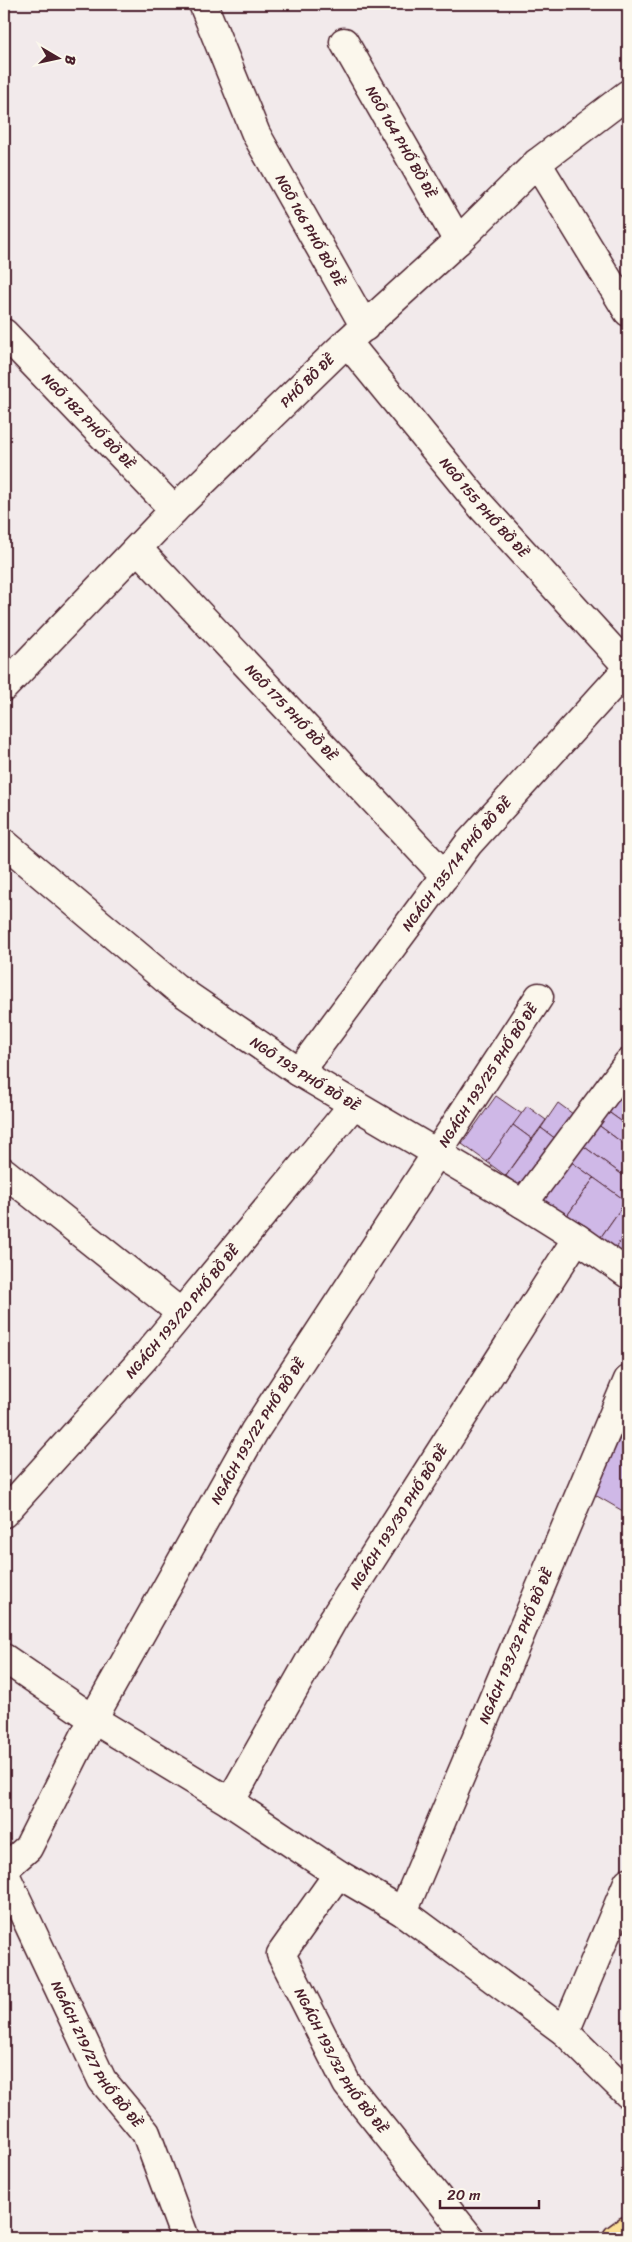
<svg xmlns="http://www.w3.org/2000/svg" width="632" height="2242" viewBox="0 0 632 2242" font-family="Sriracha,sans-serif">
<rect width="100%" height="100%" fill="#f2eaeb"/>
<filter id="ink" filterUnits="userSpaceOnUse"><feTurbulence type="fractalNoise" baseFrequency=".02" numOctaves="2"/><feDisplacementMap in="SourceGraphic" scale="10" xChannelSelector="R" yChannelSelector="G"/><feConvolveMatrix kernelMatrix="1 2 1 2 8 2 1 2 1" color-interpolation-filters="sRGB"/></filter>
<g filter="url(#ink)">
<g fill="#cfb8e7" stroke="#4a1f2b">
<polygon points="628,1084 628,1126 607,1111"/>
<polygon points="496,1096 522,1114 487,1162 462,1144"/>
<polygon points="558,1103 577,1117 560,1142 541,1128"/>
<polygon points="527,1106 546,1120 532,1139 513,1125"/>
<polygon points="607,1111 628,1126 628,1147 597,1124"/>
<polygon points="597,1124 628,1147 628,1179 582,1145"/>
<polygon points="513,1125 532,1139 506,1176 487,1162"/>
<polygon points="541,1128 560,1142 525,1190 506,1176"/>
<polygon points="582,1145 628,1179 628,1198 626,1201 570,1161"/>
<polygon points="570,1161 594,1178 564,1220 540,1203"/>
<polygon points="594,1178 626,1201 596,1244 564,1220"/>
<polygon points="626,1201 628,1203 628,1230 611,1254 596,1244"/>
<polygon points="628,1230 628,1265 611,1254"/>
<polygon points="621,1437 628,1441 628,1514 590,1492"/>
</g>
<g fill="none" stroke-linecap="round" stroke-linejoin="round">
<defs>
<g id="minor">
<path id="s1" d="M 203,4 L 256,134 L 365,327"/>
<path id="s2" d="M 344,42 L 458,241"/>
<polyline points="537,163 628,312"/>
<path id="s3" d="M 4,333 L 174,510"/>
<path id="s4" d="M 347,342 L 481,506 L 628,667"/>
<path id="s5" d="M 138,549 L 445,876"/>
<path id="s6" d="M 4,687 L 174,510 L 347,342 L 458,241 L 537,163 L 628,94"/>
<path id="s7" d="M 4,843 L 175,987 L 299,1072 L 523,1204 L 577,1238 L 628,1274"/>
<path id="s8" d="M 299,1072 L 469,843 L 628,668"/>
<polyline points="4,1172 181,1313"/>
<polyline points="523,1204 628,1063"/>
<path id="s9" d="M 4,1513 L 145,1357 L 354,1104"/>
<polyline points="4,1658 93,1719 230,1802 338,1874 403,1912 565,2032 628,2094"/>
<path id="s10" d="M 230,1802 L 334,1618 L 577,1238"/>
<path id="s11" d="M 4,1869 L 28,1848 L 93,1719 L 254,1432 L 539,997"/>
<path id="s12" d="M 4,1872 L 102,2080 L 146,2133 L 185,2238"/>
<path id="s13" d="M 338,1874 L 281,1954 L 347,2084 L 470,2238"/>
<path id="s14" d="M 403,1912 L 628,1380"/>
<polyline points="565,2032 628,1882"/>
</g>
<polyline id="major" points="617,2238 628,2230"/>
</defs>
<use href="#minor" stroke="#4a1f2b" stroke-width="31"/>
<use href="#major" stroke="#4a1f2b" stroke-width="31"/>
<use href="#minor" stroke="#fbf7ec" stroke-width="28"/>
<use href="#major" stroke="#fbdf96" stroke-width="28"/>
</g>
</g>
<g text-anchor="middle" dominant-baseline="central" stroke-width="5" stroke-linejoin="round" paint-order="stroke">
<g font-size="14" fill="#4a1f2b" stroke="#fbf7ec">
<text stroke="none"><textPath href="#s2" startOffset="115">NGÕ 164 PHỐ BỒ ĐỀ</textPath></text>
<text stroke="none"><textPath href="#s1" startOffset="251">NGÕ 166 PHỐ BỒ ĐỀ</textPath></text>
<text stroke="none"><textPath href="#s6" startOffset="431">PHỐ BỒ ĐỀ</textPath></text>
<text stroke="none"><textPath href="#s3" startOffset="122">NGÕ 182 PHỐ BỒ ĐỀ</textPath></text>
<text stroke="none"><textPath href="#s4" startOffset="215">NGÕ 155 PHỐ BỒ ĐỀ</textPath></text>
<text stroke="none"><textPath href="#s5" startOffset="224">NGÕ 175 PHỐ BỒ ĐỀ</textPath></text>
<text stroke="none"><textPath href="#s8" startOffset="261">NGÁCH 135/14 PHỐ BỒ ĐỀ</textPath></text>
<text stroke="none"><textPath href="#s7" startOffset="380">NGÕ 193 PHỐ BỒ ĐỀ</textPath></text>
<text stroke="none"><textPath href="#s11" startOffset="932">NGÁCH 193/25 PHỐ BỒ ĐỀ</textPath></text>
<text stroke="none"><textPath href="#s9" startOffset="269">NGÁCH 193/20 PHỐ BỒ ĐỀ</textPath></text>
<text stroke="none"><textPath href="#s11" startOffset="508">NGÁCH 193/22 PHỐ BỒ ĐỀ</textPath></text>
<text stroke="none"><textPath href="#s10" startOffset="331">NGÁCH 193/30 PHỐ BỒ ĐỀ</textPath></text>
<text stroke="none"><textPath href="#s14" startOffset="289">NGÁCH 193/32 PHỐ BỒ ĐỀ</textPath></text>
<text stroke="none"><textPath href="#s12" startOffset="205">NGÁCH 219/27 PHỐ BỒ ĐỀ</textPath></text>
<text stroke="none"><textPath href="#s13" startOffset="221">NGÁCH 193/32 PHỐ BỒ ĐỀ</textPath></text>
</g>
</g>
<rect width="632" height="2242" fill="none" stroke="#fbf7ec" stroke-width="20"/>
<rect x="10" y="10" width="612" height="2222" fill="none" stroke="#4a1f2b" stroke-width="2" filter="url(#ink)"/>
<g transform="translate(58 58) rotate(99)" stroke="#fbf7ec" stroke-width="4" paint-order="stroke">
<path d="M0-4L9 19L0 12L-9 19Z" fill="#4a1f2b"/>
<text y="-8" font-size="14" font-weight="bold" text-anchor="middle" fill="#4a1f2b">B</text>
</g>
<path d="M440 2200v8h99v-8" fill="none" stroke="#4a1f2b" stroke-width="2.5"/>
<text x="447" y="2200" font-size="15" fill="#4a1f2b" stroke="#fbf7ec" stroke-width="4" paint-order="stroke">20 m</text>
</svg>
